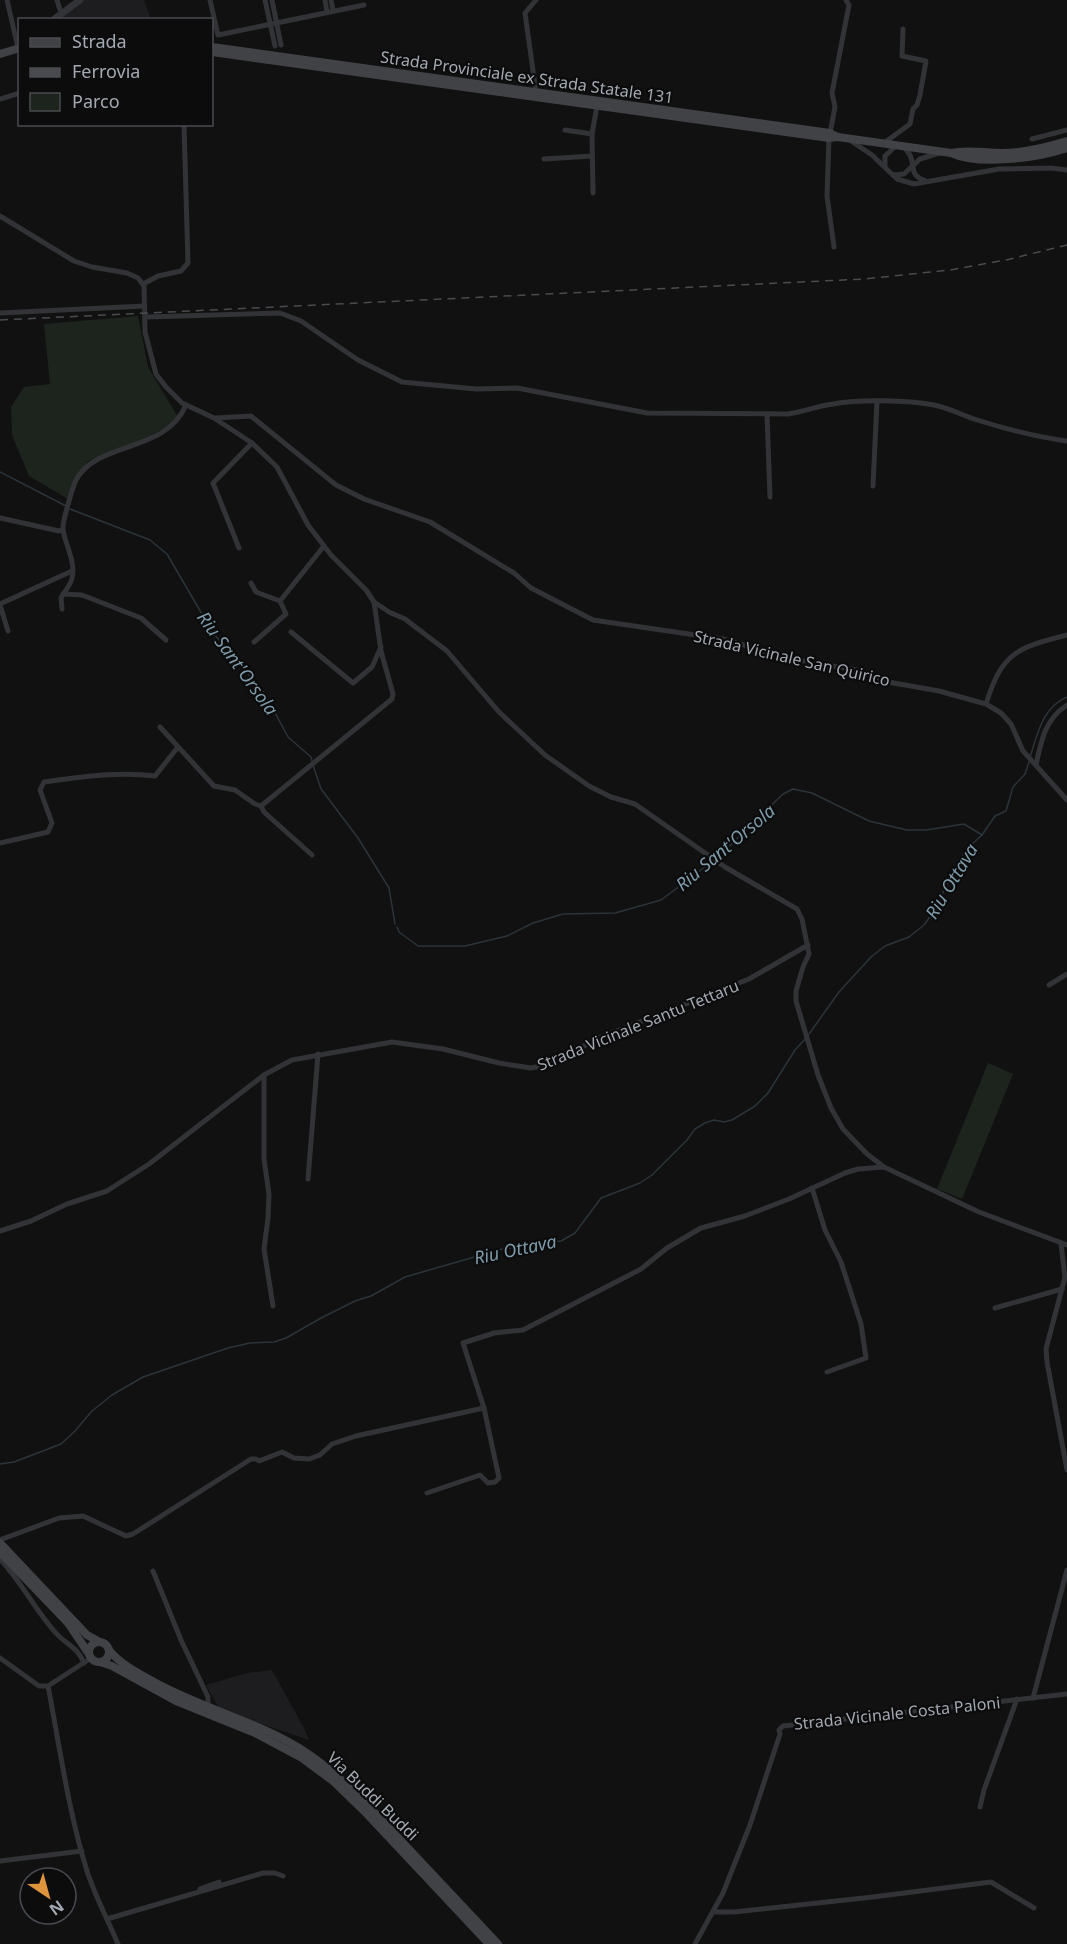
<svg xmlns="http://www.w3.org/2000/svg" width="1067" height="1944" viewBox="0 0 1067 1944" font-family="'Noto Sans',sans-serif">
<rect width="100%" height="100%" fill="#111112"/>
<g fill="#1d1d1f">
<polygon points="84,0 144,0 151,19 58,20 58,18"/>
<polygon points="272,1670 305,1730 309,1740 220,1710 206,1685 247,1673"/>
</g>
<g fill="#1d241d">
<polygon points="138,316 148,367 178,417 173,423 128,448 88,461 68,499 29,476 12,435 11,407 24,387 50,384 44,324"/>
<polygon points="988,1063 1013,1074 962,1199 937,1189"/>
</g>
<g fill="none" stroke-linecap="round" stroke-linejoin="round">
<g stroke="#2b3439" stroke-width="1.5">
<polyline points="0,472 66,506"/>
<polyline points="70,509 150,540 167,554 213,633 265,694 288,737 311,757 312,761"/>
<path d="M 1030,757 C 1038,733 1042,708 1067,697"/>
<polyline points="313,765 321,789 358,838 389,888 395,924"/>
<polyline points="717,858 783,794 793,789 812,793 869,821 907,830 926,830 964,824 982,835"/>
<polyline points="397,927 399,932 418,946 465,946 507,936 533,923 563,914 615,913 661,900 713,861"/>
<polyline points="809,1034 839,992 871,957 885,946 909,937 924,925 934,911 957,863 968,848 982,835 995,816 1006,811 1013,787 1025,774 1029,762"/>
<polyline points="0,1464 14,1462 61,1444 75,1431 92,1411 112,1395 143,1377 228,1348 250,1343 274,1342 286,1338 321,1318 355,1301 371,1296 405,1277 502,1249 561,1241 575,1233 601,1198 640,1183 652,1175 687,1140 695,1129 705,1123 714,1120 724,1122 732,1120 755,1106 768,1093 795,1050 806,1038"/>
</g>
<g stroke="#323336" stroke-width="5">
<polyline points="7,0 18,48"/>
<polyline points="57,0 61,13"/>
<polyline points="210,0 218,35 364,5"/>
<polyline points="265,0 275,46"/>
<polyline points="272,0 281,45"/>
<polyline points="325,0 327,12"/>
<polyline points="331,0 333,10"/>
<polyline points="536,0 525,13 536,92"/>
<polyline points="0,99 20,93"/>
<polyline points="565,130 592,134"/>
<polyline points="830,133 835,107 832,93 849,5 846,0"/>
<polyline points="829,138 827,196 834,247"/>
<polyline points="1032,139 1067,130"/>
<polyline points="851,141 872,155 897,179 914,184 999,169 1051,168 1067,170"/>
<polyline points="884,143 910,124 913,109 917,105 920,95 926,61 902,56 903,29"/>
<path d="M 904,146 C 904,147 910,155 910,155 C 916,167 908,175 926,181"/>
<polyline points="544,159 592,156"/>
<polyline points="885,167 885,156 897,145"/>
<polyline points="893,175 904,174 920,159 939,153"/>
<polyline points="593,193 592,134 597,106"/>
<polyline points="0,216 74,261 92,267 127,273 138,278 144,286 145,332 156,374 166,387 182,403 214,418 252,443 277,467 308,525 331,555 366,590 374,602 389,612 405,619 447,651 499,712 545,755 589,786 611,797 635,804 725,867 797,909 802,919 809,954 803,967 796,991 796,1001 818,1075 831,1108 843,1129 867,1154 884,1167 979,1212 1067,1245"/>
<polyline points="143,284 158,276 181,271 188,263 184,125"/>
<polyline points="0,313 145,306"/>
<path d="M 145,317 L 280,313 L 301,321 L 358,360 L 402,382 L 476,389 L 517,388 L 647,413 L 788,414 C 803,412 817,406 833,404 C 860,399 907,400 934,405 C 949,408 962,415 977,420 C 1006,429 1037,437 1067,441"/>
<polyline points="767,414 770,497"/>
<polyline points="216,418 251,416 336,485 364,499 430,522 514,573 531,588 593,620 723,639 792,659 862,671 888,682 939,691 986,704 1001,713 1011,724 1023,751 1067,800"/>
<polyline points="873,486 877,401"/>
<polyline points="0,518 59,531 63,530"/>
<polyline points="239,548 213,483 252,443"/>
<polyline points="251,583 256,592 280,601"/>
<polyline points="63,594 82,595 141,618 166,640"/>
<polyline points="0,604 72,571"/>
<polyline points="0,605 8,631"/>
<path d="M 62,609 L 61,598 C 64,592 71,585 72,578 C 76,561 65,545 63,529 C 62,523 73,486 76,480 C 98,440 165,454 186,405"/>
<polyline points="291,632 353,683 372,667 381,647"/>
<polyline points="254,642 286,614 280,601 324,546"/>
<path d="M 986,704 C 1002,652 1017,648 1067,635"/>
<polyline points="160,727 214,786 235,790 255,804 261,806 392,699 393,694 381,651 374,602"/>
<path d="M 1036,765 C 1041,741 1045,719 1067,705"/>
<polyline points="261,806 264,812 312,855"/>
<path d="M 0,843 L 48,832 L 52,823 L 40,790 L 44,782 C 80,777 119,771 155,776 L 178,747"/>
<polyline points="1049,985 1067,974"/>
<polyline points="264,1075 264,1159 269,1194 268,1218 264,1249 273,1306"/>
<polyline points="308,1179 318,1054"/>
<polyline points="812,1188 825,1230 841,1262 861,1324 866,1358 827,1372"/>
<polyline points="0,1231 31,1221 67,1204 107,1191 149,1164 264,1075 292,1060 392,1042 443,1049 499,1063 531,1068 550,1064 599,1038 749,979 808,945"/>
<polyline points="1061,1244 1065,1277 1046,1349 1047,1362 1067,1470"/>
<polyline points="995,1308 1062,1289"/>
<polyline points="427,1493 480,1475 488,1483 495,1482 499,1478 484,1408 463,1343 494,1333 523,1330 641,1269 667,1248 701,1228 745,1216 789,1199 845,1173 858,1169 884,1167"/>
<polyline points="0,1540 59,1518 83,1516 126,1536 133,1534 251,1459 256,1459 259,1461 282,1452 294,1458 309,1459 320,1455 332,1444 356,1436 484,1408"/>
<path d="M 0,1559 C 21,1581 35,1610 55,1632 C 66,1645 77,1646 84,1663"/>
<polyline points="153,1571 181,1640 208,1697 208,1707"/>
<polyline points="0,1658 39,1686 48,1686 91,1658"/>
<path d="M 48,1686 C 60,1748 68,1810 87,1871 C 95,1896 108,1920 118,1944"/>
<polyline points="1033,1698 1067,1570"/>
<polyline points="980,1807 984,1790 1017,1699"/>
<polyline points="0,1861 82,1851"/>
<polyline points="200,1889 219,1882"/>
<polyline points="713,1912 734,1912 873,1897 991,1882 1034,1908"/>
<polyline points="107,1919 263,1873 275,1873 283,1876"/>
<polyline points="695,1944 723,1893 750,1825 780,1734 779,1730 783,1726 1067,1694"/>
</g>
<polyline stroke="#323336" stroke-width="7" points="53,20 80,0"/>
<g stroke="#404246" stroke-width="8">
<polyline points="212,47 830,133 838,137"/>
<path d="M 212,52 L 829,138 L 838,137 L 951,153 C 980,166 1037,158 1067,148"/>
<polyline points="0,54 20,48"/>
<path d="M 951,153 C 968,149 985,153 1002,153 C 1024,153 1046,147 1067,141"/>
<polyline points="0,1543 87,1635 98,1641"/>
<polyline points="0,1552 68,1623 89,1654"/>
<circle cx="99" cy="1652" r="10"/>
<path d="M 109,1650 C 121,1665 138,1673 154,1682 C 203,1709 260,1722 307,1753 C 344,1778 374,1812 404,1844 C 435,1877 467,1911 498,1944"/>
<polyline points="100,1662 112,1666 176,1701 255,1733 302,1758 333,1781 367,1814 489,1944"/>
</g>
<polyline stroke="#494b4f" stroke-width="1.5" stroke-dasharray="8 6" stroke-linecap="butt" points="0,320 864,279 950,270 1006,260 1067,245"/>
</g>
<g text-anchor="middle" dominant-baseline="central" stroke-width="4.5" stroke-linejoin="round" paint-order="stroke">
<g font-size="16" fill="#a3a9b1" stroke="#0c0c0d">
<text transform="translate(527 77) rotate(8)">Strada Provinciale ex Strada Statale 131</text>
<text transform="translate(792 658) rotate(13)">Strada Vicinale San Quirico</text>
<text transform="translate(638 1025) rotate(-22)">Strada Vicinale Santu Tettaru</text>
<text transform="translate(897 1713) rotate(-6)">Strada Vicinale Costa Paloni</text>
<text transform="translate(373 1796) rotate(44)">Via Buddi Buddi</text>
</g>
<g font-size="18" font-style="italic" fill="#7d9aa9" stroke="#0c0c0d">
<text transform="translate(238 663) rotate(54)">Riu Sant'Orsola</text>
<text transform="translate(725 847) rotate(-40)">Riu Sant'Orsola</text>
<text transform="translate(951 881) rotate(-59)">Riu Ottava</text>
<text transform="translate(515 1249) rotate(-12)">Riu Ottava</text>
</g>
</g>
<rect x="18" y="18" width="195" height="108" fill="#0c0c0d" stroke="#484b4f" stroke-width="1.5"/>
<rect x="30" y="38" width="30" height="9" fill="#404246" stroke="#484b4f" stroke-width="1.5"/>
<text x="72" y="48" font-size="18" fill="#a3a9b1">Strada</text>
<rect x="30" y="68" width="30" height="9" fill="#494b4f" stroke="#484b4f" stroke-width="1.5"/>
<text x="72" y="78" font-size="18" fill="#a3a9b1">Ferrovia</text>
<rect x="30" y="93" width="30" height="18" fill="#1d241d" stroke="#484b4f" stroke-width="1.5"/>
<text x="72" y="108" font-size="18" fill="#a3a9b1">Parco</text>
<g transform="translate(48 1896) rotate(144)"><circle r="28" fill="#0c0c0d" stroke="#484b4f" stroke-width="1.5"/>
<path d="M0-4.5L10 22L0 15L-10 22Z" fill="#de943c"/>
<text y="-9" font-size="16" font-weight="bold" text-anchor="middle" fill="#a3a9b1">N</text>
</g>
</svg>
